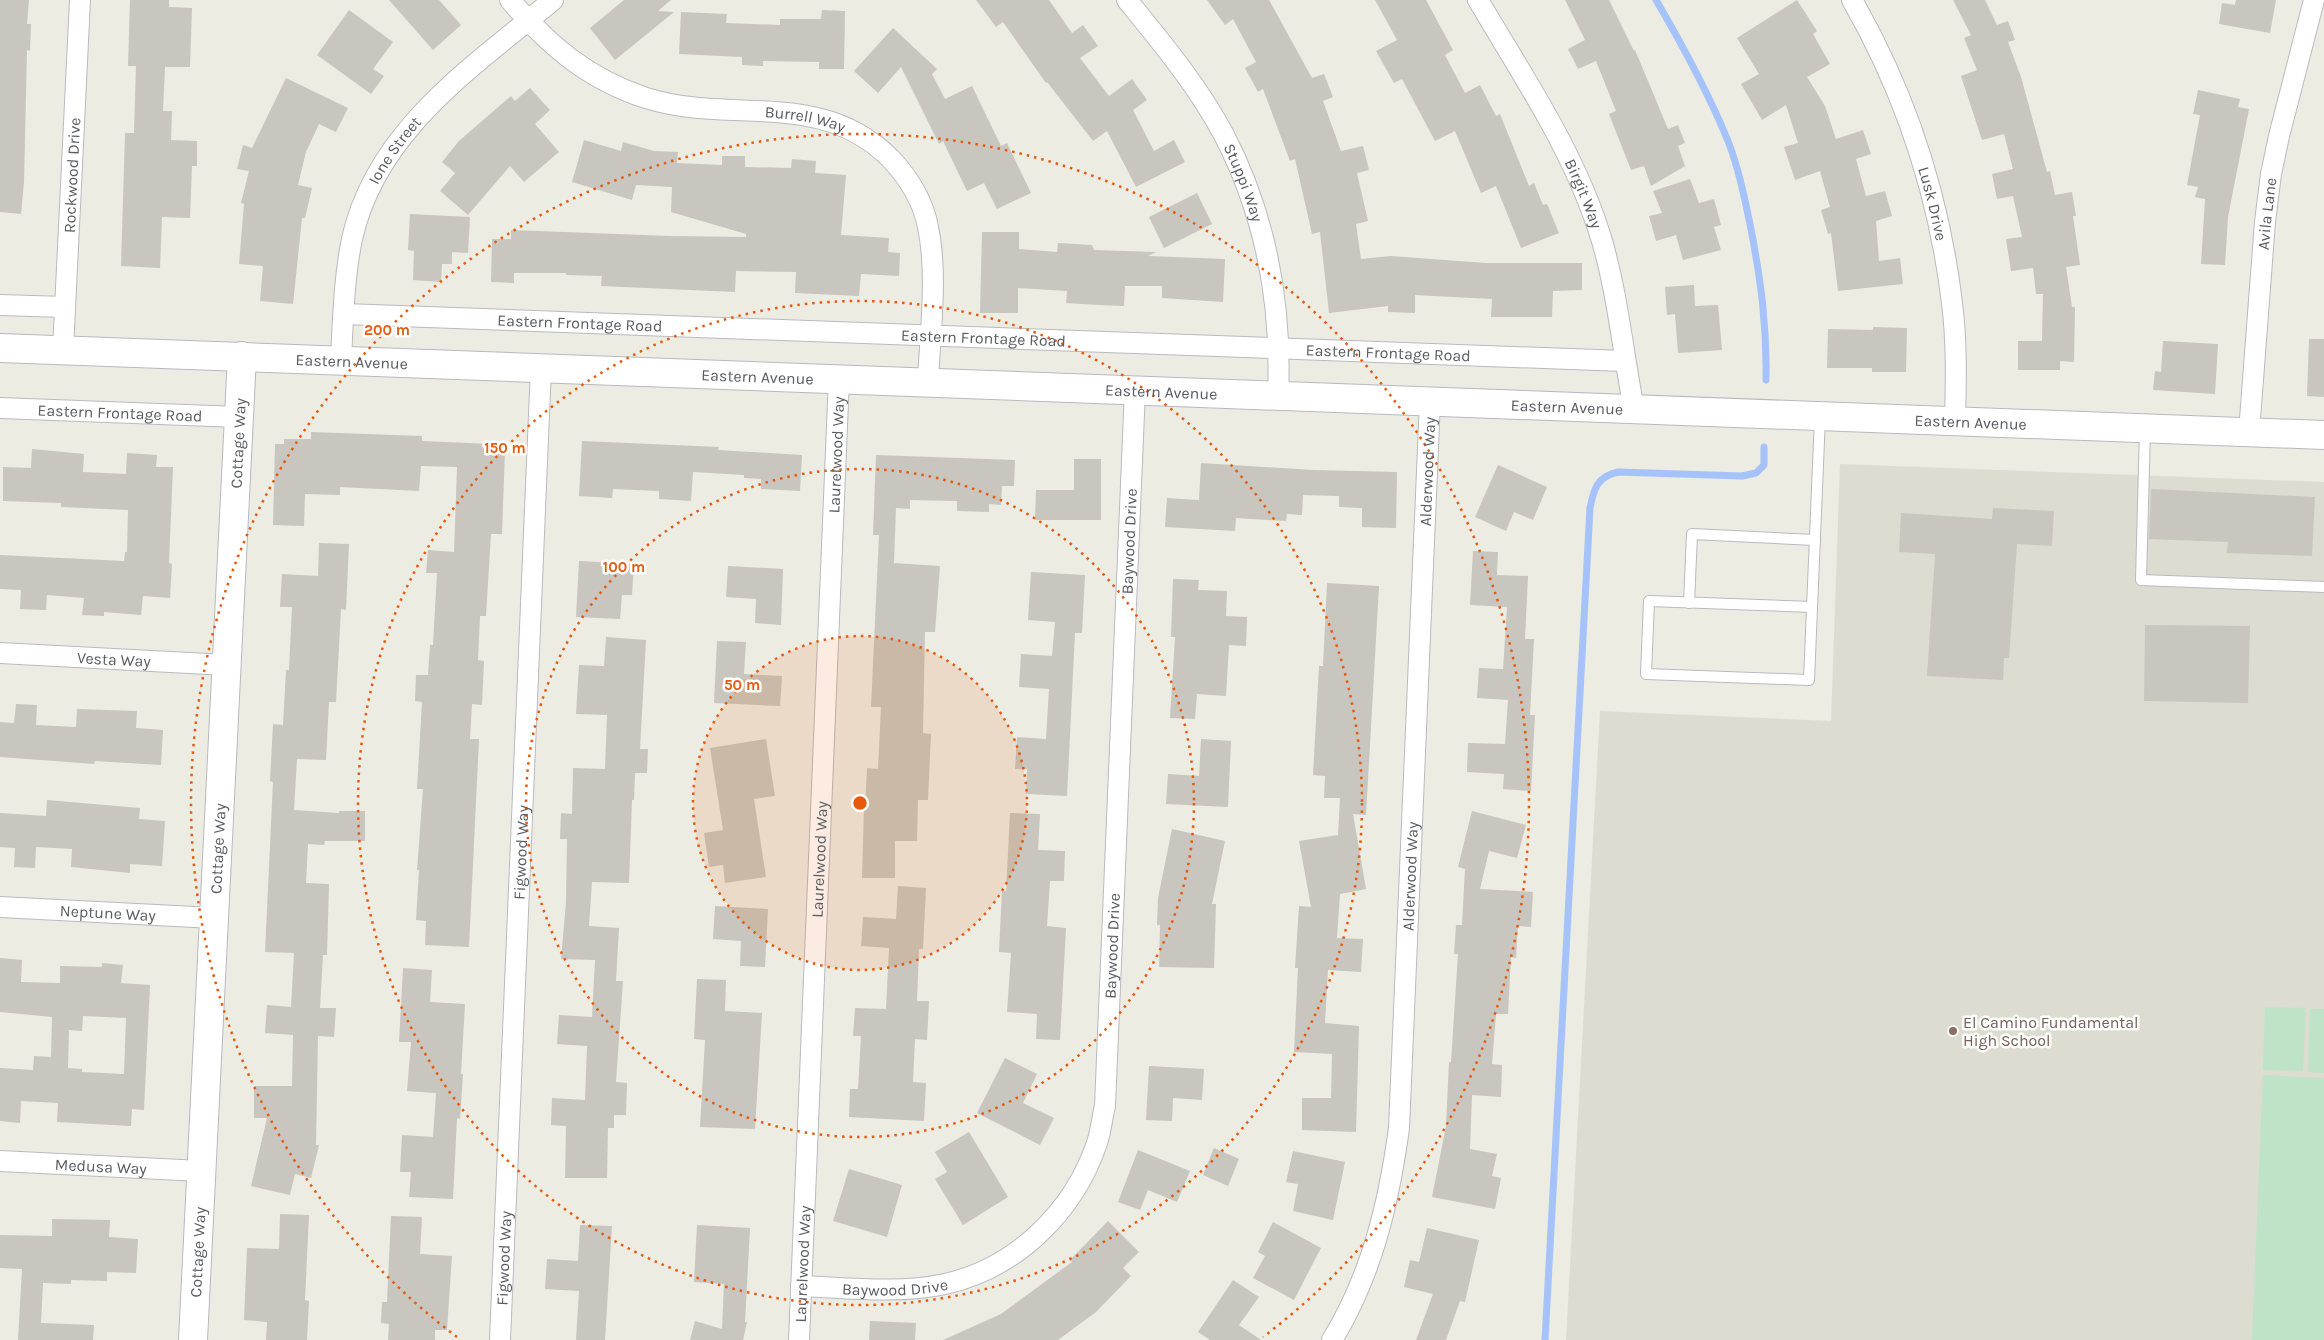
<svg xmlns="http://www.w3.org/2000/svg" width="2324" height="1340" viewBox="0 0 2324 1340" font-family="Karla,sans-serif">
<rect width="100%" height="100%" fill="#ecece2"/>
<polygon fill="#dcdcd0" points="1840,464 2324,482 2324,1340 1566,1340 1600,711 1831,721"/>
<g fill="#bfe3c7">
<polygon points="2265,1007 2306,1008 2303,1071 2263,1070"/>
<polygon points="2310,1009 2324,1009 2324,1073 2308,1072"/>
<polygon points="2263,1075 2324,1078 2324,1340 2252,1340"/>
</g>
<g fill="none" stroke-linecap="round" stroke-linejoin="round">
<g stroke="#a5c2fa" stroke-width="7">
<path d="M 1656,0 C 1683,46 1708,92 1728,141 C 1739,169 1745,200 1751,229 C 1761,282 1767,326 1766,380"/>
<path d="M 1545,1340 L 1590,508 C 1594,488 1597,477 1618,472 L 1742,476 L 1756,473 L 1764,465 L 1764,447"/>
</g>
</g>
<g fill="#c8c6bf" fill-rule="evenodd">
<polygon points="0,0 29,0 27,24 31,24 30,51 27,50 24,182 21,214 0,212"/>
<polygon points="130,0 169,0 169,7 192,8 190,67 165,67 163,111 172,111 171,140 197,141 197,166 192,166 190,218 162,217 160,268 121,266 125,133 134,133 136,66 128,66"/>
<polygon points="389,0 439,0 461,25 433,50"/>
<polygon points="624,0 671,0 658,11 674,12 615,60 590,28"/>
<polygon points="976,0 1049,0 1072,33 1083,25 1098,46 1080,58 1109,96 1132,79 1147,100 1133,110 1154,151 1174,140 1185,162 1136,187 1107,131 1093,141 1047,82 1046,83 1003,22 996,27"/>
<polygon points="1207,0 1269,0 1312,78 1324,74 1333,97 1323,101 1341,151 1363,146 1369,170 1357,173 1368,221 1356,224 1361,259 1391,256 1486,263 1582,263 1582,290 1553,291 1552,317 1491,317 1492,299 1415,295 1415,313 1388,312 1388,306 1329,313 1320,232 1312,234 1295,159 1290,161 1263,89 1258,92 1245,68 1256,62 1233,19 1225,25"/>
<polygon points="1375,0 1426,0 1453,50 1445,55 1465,93 1480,85 1496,116 1500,114 1529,186 1534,183 1543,205 1547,204 1559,233 1521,248 1496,186 1481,193 1455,131 1435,141 1402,79 1394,83 1376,51 1397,40"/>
<polygon points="1565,0 1609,0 1634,51 1635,50 1668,129 1678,125 1685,143 1678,146 1685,166 1651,186 1644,166 1631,170 1609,114 1616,111 1596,61 1578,69 1568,49 1585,40"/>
<polygon points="1797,0 1817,31 1813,34 1830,64 1807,77 1825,106 1836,139 1863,130 1871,154 1856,159 1866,196 1885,191 1892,216 1876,221 1879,261 1900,258 1903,284 1838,291 1831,233 1828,234 1821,210 1830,207 1820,171 1795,180 1784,147 1798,143 1786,105 1762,120 1741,84 1759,74 1737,38"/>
<polygon points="1953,0 1985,0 1997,25 2008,21 2015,40 2008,42 2021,77 2047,172 2050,171 2055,195 2072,192 2076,216 2073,216 2080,265 2066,267 2072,307 2075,307 2074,362 2060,361 2060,370 2018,370 2018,341 2042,341 2043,294 2036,294 2033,268 2011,271 2006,239 2022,237 2013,196 1997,199 1992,174 2013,169 2004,134 1982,140 1961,76 1977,70 1964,38 1971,35"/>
<polygon points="2236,0 2276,0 2270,33 2219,24 2222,3 2235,5"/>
<polygon points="349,10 393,42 373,69 384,76 371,94 317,55"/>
<polygon points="822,10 845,11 844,69 819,69 819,62 763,61 763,66 742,65 742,57 679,54 681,12 727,14 726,23 780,25 780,19 821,19"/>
<polygon points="893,28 937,69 932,74 945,99 972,86 1001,146 1007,143 1031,193 997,209 984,183 967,191 943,141 939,144 901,67 878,93 854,71"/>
<polygon points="286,78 348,108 336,132 319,124 306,152 298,185 312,188 305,218 302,218 293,304 260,301 263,266 239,264 244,204 241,203 249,171 237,169 243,145 252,148"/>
<polygon points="530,88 550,110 535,124 559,152 524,182 510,166 468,215 440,191 455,173 442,162 459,141 511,96 515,101"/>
<polygon points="2198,90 2240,99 2238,107 2249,109 2228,217 2225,265 2201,264 2205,199 2195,197 2198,187 2187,185 2200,115 2193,114"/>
<polygon points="584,140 621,151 623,142 654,151 678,152 677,163 722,165 722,156 745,156 745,167 791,168 792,159 816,161 815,173 846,175 841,235 889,238 888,252 900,253 899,276 861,274 859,296 795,293 796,272 736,271 735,292 601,286 602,276 566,275 566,273 514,273 514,283 491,282 492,239 511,239 511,230 670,236 746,237 746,234 671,212 672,187 636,185 632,200 572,182"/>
<polygon points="1690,179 1699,203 1714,199 1721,225 1714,227 1721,250 1683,260 1676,235 1656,241 1649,216 1662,213 1653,191"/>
<polygon points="1197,193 1212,224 1164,248 1149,217"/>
<polygon points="410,214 470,217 468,253 452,252 452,264 442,264 441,282 413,280 414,251 408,250"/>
<polygon points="982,232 1019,232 1019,249 1057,252 1058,243 1092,245 1094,250 1156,252 1148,256 1225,259 1223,302 1162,298 1162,286 1125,286 1124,306 1099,305 1066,303 1067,291 1018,288 1018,313 980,313"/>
<polygon points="1694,285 1695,306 1718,305 1722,350 1678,353 1675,314 1667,315 1665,287"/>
<polygon points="1873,327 1907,328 1906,372 1872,372 1872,368 1827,368 1828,329 1873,330"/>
<polygon points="2309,339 2324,339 2324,397 2307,396"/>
<polygon points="2163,341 2218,344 2215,394 2153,390 2155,371 2161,372"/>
<polygon points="311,432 422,436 422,441 492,444 492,449 505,450 502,534 491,534 486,616 480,616 478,660 484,661 482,705 472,704 470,739 479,739 469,947 425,945 426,921 416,920 419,870 417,870 423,789 417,789 422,702 415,701 416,675 428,675 430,645 433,645 437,573 426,573 428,550 454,552 457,467 421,466 419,491 340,487 340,495 305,494 304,526 273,525 275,444 284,444 284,439 311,439"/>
<polygon points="582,441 719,447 718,450 802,455 800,491 761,489 761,479 744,478 744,475 693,472 691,501 659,499 659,491 613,489 612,498 579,496"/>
<polygon points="32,449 84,454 83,472 126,474 127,453 157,455 156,467 173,467 169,563 172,564 170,598 143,596 141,615 104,612 104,616 82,615 84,598 47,595 46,610 20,609 21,590 0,589 0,555 124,561 125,552 127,552 128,510 61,507 61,503 3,501 3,467 31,468"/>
<polygon points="876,455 1015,460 1014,486 1002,486 1001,505 989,504 989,512 957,511 957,501 910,500 910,509 896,508 894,563 940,566 935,632 925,632 923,733 931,734 928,800 918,800 917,841 895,841 895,878 862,878 864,807 865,807 867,768 878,769 881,707 871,707 879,535 873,535"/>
<polygon points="1074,459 1101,459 1101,520 1035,520 1036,490 1074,490"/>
<polygon points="1201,463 1313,470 1397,472 1396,528 1362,527 1362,508 1339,507 1339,496 1303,495 1302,515 1287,514 1286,521 1236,518 1235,531 1165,527 1167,498 1199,500"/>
<polygon points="1498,465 1547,487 1533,520 1514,512 1506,531 1475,517"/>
<polygon points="2151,489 2315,497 2312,556 2227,553 2228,542 2149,539"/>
<polygon points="1993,508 2054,511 2052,546 2017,544 2009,658 2004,658 2003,680 1927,676 1935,554 1899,552 1901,513 1992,519"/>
<polygon points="319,543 349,544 346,610 341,609 336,702 329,702 326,760 297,759 294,810 339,813 339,811 365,811 365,841 325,841 324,845 308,844 306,883 329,884 327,955 323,955 320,1008 336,1008 334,1037 318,1036 316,1145 319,1145 311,1178 295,1174 290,1195 251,1186 267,1118 254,1118 254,1086 292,1086 293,1035 265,1033 267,1005 291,1007 294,953 265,952 273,782 270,781 273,724 283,725 286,670 289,670 292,607 280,607 282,574 318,576"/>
<polygon points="1473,551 1498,552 1497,575 1528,576 1525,639 1534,639 1530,715 1535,715 1531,791 1503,789 1504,774 1467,772 1468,743 1505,744 1508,700 1477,698 1479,668 1503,669 1507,607 1470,605"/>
<polygon points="579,561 634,564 632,595 622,595 620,619 576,617"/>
<polygon points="728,566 783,569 781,625 755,623 756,599 726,597"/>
<polygon points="1031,572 1085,575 1082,633 1075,633 1067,796 1026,794 1027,769 1015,769 1017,737 1046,739 1049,689 1019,687 1021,654 1052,656 1055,622 1028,620"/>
<polygon points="1173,579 1199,580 1198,590 1227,591 1226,616 1247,617 1246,646 1229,645 1226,696 1197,694 1195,719 1170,718 1175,637 1171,637"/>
<polygon points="1327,583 1379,586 1366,815 1353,814 1366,889 1340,894 1337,938 1363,939 1361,972 1328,970 1325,1023 1359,1026 1356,1132 1302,1130 1302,1098 1331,1098 1332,1054 1294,1052 1298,968 1295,968 1299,906 1311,907 1299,841 1338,835 1340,798 1324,798 1325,776 1313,775 1319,666 1323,666"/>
<polygon points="2145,625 2250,626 2248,703 2144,701"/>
<polygon points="606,637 646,640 640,749 648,749 647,773 635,773 634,800 632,800 629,883 592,882 589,926 619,928 616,981 623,981 616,1082 627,1083 626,1115 614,1115 614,1128 608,1128 607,1178 565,1178 566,1126 551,1125 552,1098 585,1100 587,1046 557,1044 559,1015 592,1017 595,960 561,959 566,902 567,839 560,839 561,813 572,814 573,768 605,769 607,715 576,714 579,665 604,666"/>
<polygon points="717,641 746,642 744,674 782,676 780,706 714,703"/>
<polygon points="16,704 37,705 36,725 76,727 77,709 137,711 136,728 163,730 161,765 95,761 94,764 0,757 0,722 14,723"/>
<polygon points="766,739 775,796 754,799 766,877 725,883 723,865 709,867 704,833 723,830 710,748"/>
<polygon points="1201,739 1231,741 1228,807 1166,804 1168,774 1199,776"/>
<polygon points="47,800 140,808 139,819 165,821 162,866 130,864 130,873 71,867 72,849 36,847 35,868 14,867 15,848 0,847 0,813 46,816"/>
<polygon points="1472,811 1526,825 1517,858 1489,851 1480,889 1533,892 1531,927 1518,926 1516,958 1511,957 1508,1014 1496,1014 1492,1064 1502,1065 1501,1097 1472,1095 1470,1149 1497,1154 1492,1176 1501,1178 1495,1209 1432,1197 1446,1126 1449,1062 1451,1062 1458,954 1454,954 1456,925 1462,925 1465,869 1458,867"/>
<polygon points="1010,813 1040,814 1038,850 1065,851 1064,881 1050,881 1047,926 1066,928 1060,1040 1036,1039 1037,1014 1007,1012 1011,953 999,952 1002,890 1006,891"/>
<polygon points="1172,829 1225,841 1212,904 1216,904 1214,968 1159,967 1160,925 1157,925 1158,898"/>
<polygon points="898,886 926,888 923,949 919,949 917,1001 929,1001 927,1040 915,1039 913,1082 926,1083 924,1121 849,1117 850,1089 858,1089 861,1036 853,1036 855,1008 886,1009 889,948 861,946 863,917 896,919"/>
<polygon points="715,906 768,909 765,967 740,966 741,941 713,939"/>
<path d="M 0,958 L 22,960 L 21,982 L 60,983 L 60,966 L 102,967 L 102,963 L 123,965 L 121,983 L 150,985 L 144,1110 L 132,1109 L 131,1126 L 57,1122 L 58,1103 L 21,1101 L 20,1123 L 0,1121 L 0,1068 L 33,1070 L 34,1056 L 51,1057 L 52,1017 L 0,1012 ZM 83,1016 L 126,1018 L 124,1074 L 82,1072 L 82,1069 L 68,1068 L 69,1030 L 82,1031 Z"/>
<polygon points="403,968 432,970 430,1002 465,1004 461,1074 463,1074 460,1119 457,1118 453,1199 409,1197 411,1172 400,1172 402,1135 433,1137 436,1093 407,1091 411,1042 399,1042"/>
<polygon points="697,979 726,980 725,1011 762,1013 755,1129 700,1127 705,1040 694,1039"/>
<polygon points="1005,1058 1037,1074 1023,1103 1054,1118 1040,1145 977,1113"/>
<polygon points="1149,1066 1204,1069 1202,1100 1173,1098 1172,1121 1146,1120"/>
<polygon points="969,1132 1008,1197 963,1225 935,1179 947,1172 935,1152"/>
<polygon points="1214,1148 1239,1159 1228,1186 1203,1175"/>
<polygon points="1138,1150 1190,1171 1177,1202 1148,1190 1140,1210 1118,1202"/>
<polygon points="1293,1151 1345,1162 1333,1220 1293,1211 1298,1184 1286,1182"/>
<polygon points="849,1169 902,1185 887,1237 833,1221"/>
<polygon points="280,1214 309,1215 305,1300 309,1301 307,1340 266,1340 267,1322 244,1320 247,1248 279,1249"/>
<polygon points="391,1216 422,1217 420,1254 452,1256 447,1330 435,1330 435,1340 388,1340 389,1324 381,1323 382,1302 387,1302"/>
<polygon points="52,1219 110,1220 109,1237 138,1239 136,1273 107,1272 107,1281 71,1280 71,1284 43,1283 41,1323 94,1325 93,1340 18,1340 22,1269 0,1268 0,1235 52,1236"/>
<polygon points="1108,1221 1139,1252 1123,1268 1131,1276 1096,1312 1058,1340 943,1340 1001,1314 1072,1262 1070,1260"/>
<polygon points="1273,1222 1321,1248 1294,1300 1253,1278 1265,1256 1258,1252"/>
<polygon points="580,1225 612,1226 605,1340 576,1340 579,1291 545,1289 547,1259 578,1261"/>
<polygon points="697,1225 750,1228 745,1322 747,1322 743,1340 690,1340 695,1321 722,1329 724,1284 694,1282"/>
<polygon points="1427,1228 1479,1240 1465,1302 1460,1301 1446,1340 1416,1340 1433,1294 1404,1287 1410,1260 1419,1262"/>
<polygon points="1233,1280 1259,1297 1239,1325 1261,1340 1210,1340 1198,1332"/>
<polygon points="870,1321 916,1323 915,1340 869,1340"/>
</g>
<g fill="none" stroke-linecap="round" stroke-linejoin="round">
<defs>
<g id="lane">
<polyline points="2145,429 2141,580 2324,587"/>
<polyline points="1689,603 1692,534 1815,540"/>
<polyline points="1812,607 1649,601 1646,674 1809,680 1820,417"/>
</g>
<g id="street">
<path id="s1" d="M 510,0 C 549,46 588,79 646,98 C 732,125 819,88 890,158 C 908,177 923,201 928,227 C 938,275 930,332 928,382"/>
<path id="s2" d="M 1127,0 C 1162,43 1198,86 1224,135 C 1266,216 1282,304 1278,395"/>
<path id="s3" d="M 1478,0 C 1524,78 1576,154 1602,241 C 1618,296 1623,353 1634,409"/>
<path id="s4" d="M 1852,0 C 1906,94 1939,195 1952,303 C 1957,342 1956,382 1955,421"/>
<polyline points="0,305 65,307"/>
<path id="s5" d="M 344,314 L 1624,361"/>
<path id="s6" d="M 63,350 L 80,0"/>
<path id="s7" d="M 341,359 C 343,319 344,278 352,239 C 376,130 473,67 553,0"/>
<path id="s8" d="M 0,408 L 239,417"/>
<path id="s9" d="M 2249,432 L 2265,222 L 2271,174 L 2279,136 L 2314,0"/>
<path id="s10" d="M 0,653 L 227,665"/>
<path id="s11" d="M 0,907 L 214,918"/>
<path id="s12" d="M 0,1161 L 201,1171"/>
<path id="s13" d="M 801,1286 C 849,1288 899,1294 945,1284 C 1017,1268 1074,1211 1097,1143 C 1101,1131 1102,1118 1105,1106 L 1135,389"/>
<path id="s14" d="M 500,1340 L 541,367"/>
<path id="s15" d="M 799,1340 L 839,378"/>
<path id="s16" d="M 1332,1340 C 1372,1275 1389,1202 1399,1128 L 1430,401"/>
</g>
<g id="secondary">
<path id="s17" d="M 0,348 L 2324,435"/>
<path id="s18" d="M 193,1340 L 242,356"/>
</g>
</defs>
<use href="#lane" stroke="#b9bac0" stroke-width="12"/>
<use href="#street" stroke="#b9bac0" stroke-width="22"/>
<use href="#secondary" stroke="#b7b9c0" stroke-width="30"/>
<use href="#lane" stroke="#fff" stroke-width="10"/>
<use href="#street" stroke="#fff" stroke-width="20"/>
<use href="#secondary" stroke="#fff" stroke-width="28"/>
</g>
<circle cx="860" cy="803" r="167" fill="#e8590c" fill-opacity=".12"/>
<g fill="none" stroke="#e8590c" stroke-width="2.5" stroke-dasharray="2.5 5">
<circle cx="860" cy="803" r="167"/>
<circle cx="860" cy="803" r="334"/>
<circle cx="860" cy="803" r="502"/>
<path d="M457 1337A669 669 0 1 1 1263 1337"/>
</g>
<circle fill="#8d6e63" stroke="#fff" stroke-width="2" cx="1953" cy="1031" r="5"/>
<g text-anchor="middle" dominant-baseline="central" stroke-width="5" stroke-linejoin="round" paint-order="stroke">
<g font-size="16" fill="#5a5c62" stroke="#fff">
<text stroke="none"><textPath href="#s1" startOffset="331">Burrell Way</textPath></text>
<text stroke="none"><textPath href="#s7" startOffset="220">Ione Street</textPath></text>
<text stroke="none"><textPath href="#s6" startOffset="175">Rockwood Drive</textPath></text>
<text stroke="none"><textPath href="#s2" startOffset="218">Stuppi Way</textPath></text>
<text stroke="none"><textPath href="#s3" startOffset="221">Birgit Way</textPath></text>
<text stroke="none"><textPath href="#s4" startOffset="220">Lusk Drive</textPath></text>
<text stroke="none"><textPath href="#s9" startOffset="219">Avila Lane</textPath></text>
<text stroke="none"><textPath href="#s5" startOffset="236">Eastern Frontage Road</textPath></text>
<text stroke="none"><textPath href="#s5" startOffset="640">Eastern Frontage Road</textPath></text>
<text stroke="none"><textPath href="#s5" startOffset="1045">Eastern Frontage Road</textPath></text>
<text stroke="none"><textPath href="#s17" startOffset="352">Eastern Avenue</textPath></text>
<text stroke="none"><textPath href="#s17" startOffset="758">Eastern Avenue</textPath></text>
<text stroke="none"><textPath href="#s17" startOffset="1162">Eastern Avenue</textPath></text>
<text stroke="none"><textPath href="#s17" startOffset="1568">Eastern Avenue</textPath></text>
<text stroke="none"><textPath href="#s8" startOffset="120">Eastern Frontage Road</textPath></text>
<text stroke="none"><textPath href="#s17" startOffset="1972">Eastern Avenue</textPath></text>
<text stroke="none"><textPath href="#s18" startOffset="898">Cottage Way</textPath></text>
<text stroke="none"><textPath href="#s15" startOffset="886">Laurelwood Way</textPath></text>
<text stroke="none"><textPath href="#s16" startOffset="881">Alderwood Way</textPath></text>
<text stroke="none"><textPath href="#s13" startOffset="964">Baywood Drive</textPath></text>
<text stroke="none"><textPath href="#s10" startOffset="114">Vesta Way</textPath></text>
<text stroke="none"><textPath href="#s18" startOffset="492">Cottage Way</textPath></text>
<text stroke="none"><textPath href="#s14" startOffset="488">Figwood Way</textPath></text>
<text stroke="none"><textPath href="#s15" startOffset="481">Laurelwood Way</textPath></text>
<text stroke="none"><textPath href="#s16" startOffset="476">Alderwood Way</textPath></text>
<text stroke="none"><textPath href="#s11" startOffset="108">Neptune Way</textPath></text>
<text stroke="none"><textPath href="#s13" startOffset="559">Baywood Drive</textPath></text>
<text stroke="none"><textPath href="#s12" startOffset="101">Medusa Way</textPath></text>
<text stroke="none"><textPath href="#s18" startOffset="88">Cottage Way</textPath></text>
<text stroke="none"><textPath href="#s14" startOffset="82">Figwood Way</textPath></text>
<text stroke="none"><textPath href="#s15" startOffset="76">Laurelwood Way</textPath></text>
<text stroke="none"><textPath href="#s13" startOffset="94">Baywood Drive</textPath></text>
</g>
<g font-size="16" fill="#785e54" stroke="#fff" text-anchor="start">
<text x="1963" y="1022">El Camino Fundamental<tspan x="1963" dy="18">High School</tspan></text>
</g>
</g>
<circle cx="860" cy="803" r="8" fill="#e8590c" stroke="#fff" stroke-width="2.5"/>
<g font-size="15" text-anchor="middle" font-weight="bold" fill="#e8590c" stroke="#fff" stroke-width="5" stroke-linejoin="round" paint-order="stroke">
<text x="387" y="335">200 m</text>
<text x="505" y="453">150 m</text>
<text x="624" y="572">100 m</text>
<text x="742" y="690">50 m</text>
</g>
</svg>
